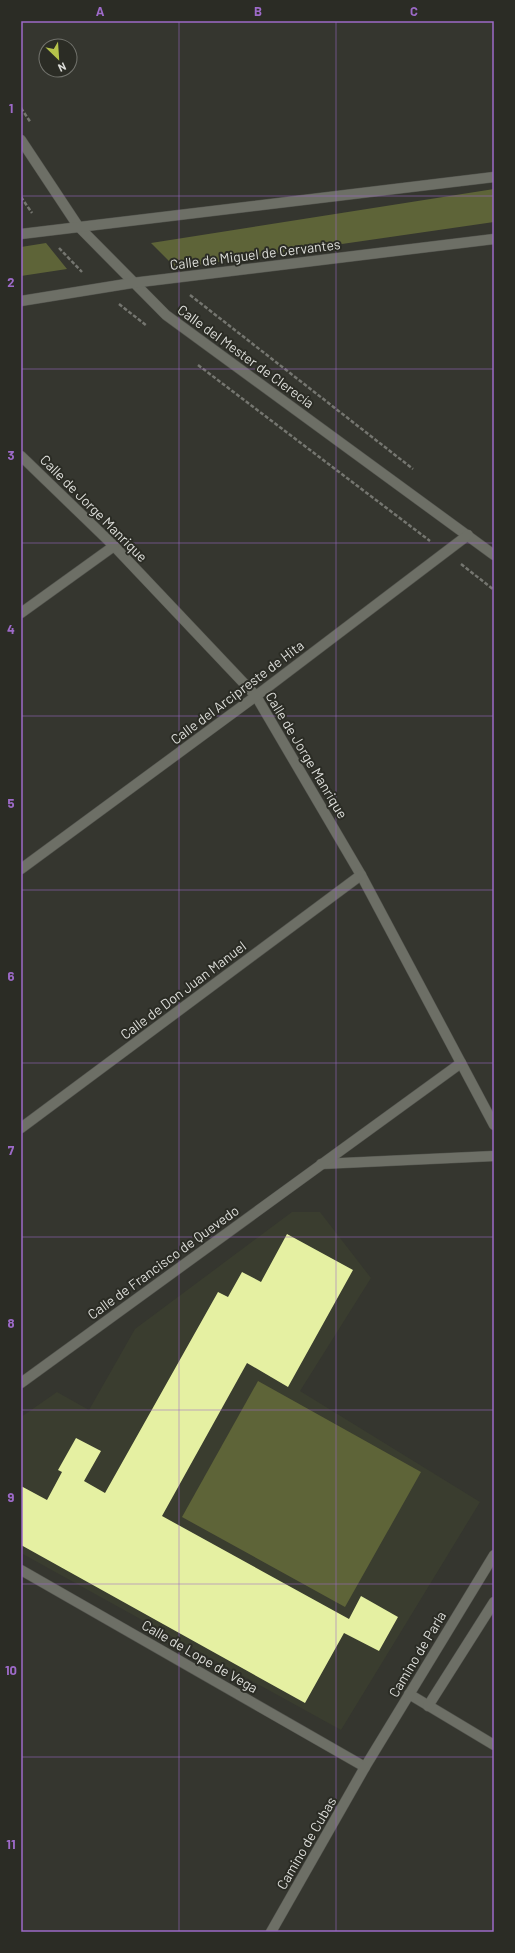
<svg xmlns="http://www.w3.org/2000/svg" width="515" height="1953" viewBox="0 0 515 1953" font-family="Barlow,sans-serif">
<rect width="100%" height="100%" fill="#35362f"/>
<polygon fill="#3a3d2f" points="292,1212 320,1212 371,1278 300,1391 480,1502 341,1730 21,1553 21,1417 57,1392 89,1410 135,1329"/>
<g fill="#5e6438">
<polygon points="494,189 494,222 176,268 151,243"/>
<polygon points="46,243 67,269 21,276 21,247"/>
<polygon points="258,1381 421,1472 345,1607 182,1517"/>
</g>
<polygon fill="#e5f0a2" points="287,1234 353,1270 288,1387 247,1363 162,1516 349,1619 361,1596 398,1617 379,1651 344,1633 305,1703 21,1545 21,1486 47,1500 62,1472 58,1470 76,1438 101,1451 84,1481 105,1493 218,1292 228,1297 242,1272 261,1282"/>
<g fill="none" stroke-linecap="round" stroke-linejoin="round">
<defs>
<g id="minor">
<polyline points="21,140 78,226 166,315 494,555"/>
<polyline points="21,234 494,177"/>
<polyline points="21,301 132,283 494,239"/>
<polyline points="21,456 114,546 256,696 361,875 494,1125"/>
<polyline points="21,613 114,546"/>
<polyline points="21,869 256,696 468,535"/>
<polyline points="21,1128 361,875"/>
<polyline points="321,1164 494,1156"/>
<polyline points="21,1383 461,1063"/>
<polyline points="21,1570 365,1767"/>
<polyline points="409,1694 494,1745"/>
<polyline points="428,1706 494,1602"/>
<polyline points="271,1932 365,1767 494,1555"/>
</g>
</defs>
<use href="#minor" stroke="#52534d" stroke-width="11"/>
<g stroke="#757670" stroke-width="2.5" stroke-dasharray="4 2" stroke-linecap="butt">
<polyline points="21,108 31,123"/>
<polyline points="21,197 32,213"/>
<polyline points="59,248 82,272"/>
<polyline points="190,295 413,469"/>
<polyline points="119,304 147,326"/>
<polyline points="198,365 430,541"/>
<polyline points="461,564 494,590"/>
</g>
<use href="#minor" stroke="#6d6f66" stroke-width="10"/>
</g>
<path fill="none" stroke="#9d6ac8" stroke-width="1" stroke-opacity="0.55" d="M 179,21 L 179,1932M 336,21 L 336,1932M 21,196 L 494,196M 21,369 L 494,369M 21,543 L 494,543M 21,716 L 494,716M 21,890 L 494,890M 21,1063 L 494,1063M 21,1237 L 494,1237M 21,1410 L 494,1410M 21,1584 L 494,1584M 21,1757 L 494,1757"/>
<g text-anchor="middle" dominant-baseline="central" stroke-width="4" stroke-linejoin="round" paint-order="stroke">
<g font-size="14" fill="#dcddd9" stroke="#2b2c25">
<text transform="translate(255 254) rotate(-7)">Calle de Miguel de Cervantes</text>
<text transform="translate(246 356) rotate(36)">Calle del Mester de Clerecía</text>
<text transform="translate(94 508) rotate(45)">Calle de Jorge Manrique</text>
<text transform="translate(237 692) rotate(-37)">Calle del Arcipreste de Hita</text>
<text transform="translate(307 755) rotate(59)">Calle de Jorge Manrique</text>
<text transform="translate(183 990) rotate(-37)">Calle de Don Juan Manuel</text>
<text transform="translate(163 1262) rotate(-36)">Calle de Francisco de Quevedo</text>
<text transform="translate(417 1654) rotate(-59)">Camino de Parla</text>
<text transform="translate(200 1656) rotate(30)">Calle de Lope de Vega</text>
<text transform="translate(306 1843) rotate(-60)">Camino de Cubas</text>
</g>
</g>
<rect width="515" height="1953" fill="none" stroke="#2b2c25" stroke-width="44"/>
<g transform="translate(58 58) rotate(155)"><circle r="19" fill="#2b2c25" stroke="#72736d"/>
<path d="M0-3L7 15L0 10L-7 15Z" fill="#b5c24a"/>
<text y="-6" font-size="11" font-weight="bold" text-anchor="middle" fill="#dcddd9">N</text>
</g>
<rect x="22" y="22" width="471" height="1909" fill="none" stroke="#9d6ac8" stroke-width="1.5"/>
<g font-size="13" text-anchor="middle" font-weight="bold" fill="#9d6ac8">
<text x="100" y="16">A</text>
<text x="258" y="16">B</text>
<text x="414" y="16">C</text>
<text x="11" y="113">1</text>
<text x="11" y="287">2</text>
<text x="11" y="460">3</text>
<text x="11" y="634">4</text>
<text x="11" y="808">5</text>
<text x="11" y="981">6</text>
<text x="11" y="1155">7</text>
<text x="11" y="1328">8</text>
<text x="11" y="1502">9</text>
<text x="11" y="1675">10</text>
<text x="11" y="1849">11</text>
</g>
</svg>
